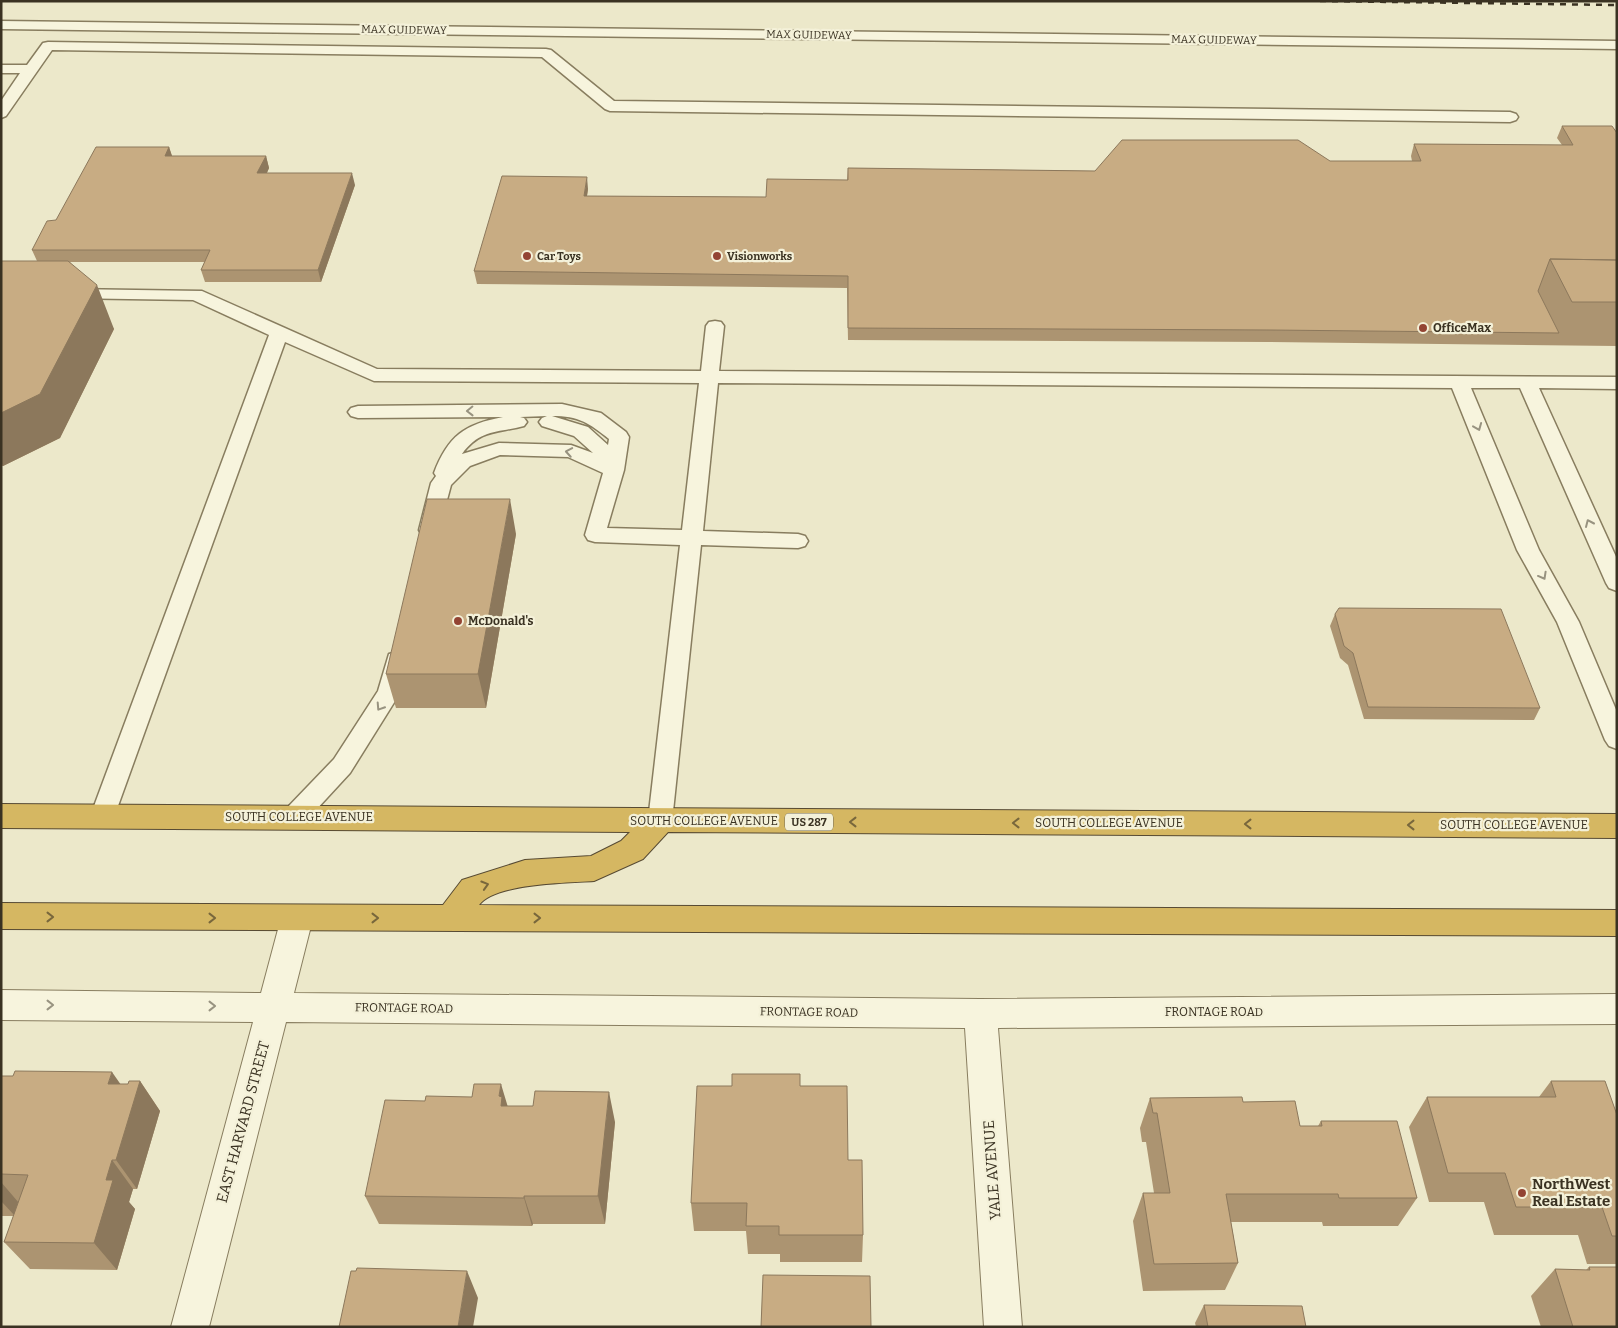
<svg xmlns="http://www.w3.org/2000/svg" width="1618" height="1328" font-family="Bitter,serif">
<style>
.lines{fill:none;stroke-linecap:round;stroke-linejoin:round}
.lane-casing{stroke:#887d5f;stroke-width:3}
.street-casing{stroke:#887d5f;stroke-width:2}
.highway-casing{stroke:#574a33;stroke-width:2}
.lane{fill:#f7f4dd;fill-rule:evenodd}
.street{fill:#f7f4dd;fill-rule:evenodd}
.highway{fill:#d5b762;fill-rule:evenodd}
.rail{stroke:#3a3222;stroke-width:2.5;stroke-dasharray:6 6;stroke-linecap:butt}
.wall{fill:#ac9471}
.shaded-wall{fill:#8c785c}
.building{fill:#c8ac83;stroke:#8c785c}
.oneway{stroke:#989380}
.oneway2{stroke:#78673c}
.poi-dot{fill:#934433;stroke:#f4f1d9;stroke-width:2}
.labels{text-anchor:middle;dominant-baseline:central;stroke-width:4.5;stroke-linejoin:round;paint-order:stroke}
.far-street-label{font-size:11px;fill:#3a3222;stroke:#f4f1d9}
.far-poi-label{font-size:11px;font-weight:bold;fill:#3a3222;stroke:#f4f1d9;text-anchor:start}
.shield{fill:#f4f1d9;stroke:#726b59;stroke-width:1}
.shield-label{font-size:11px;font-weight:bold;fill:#3a3222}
.poi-label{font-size:12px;font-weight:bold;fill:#3a3222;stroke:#f4f1d9;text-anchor:start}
.street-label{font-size:12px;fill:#3a3222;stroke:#f4f1d9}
.near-street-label{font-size:15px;fill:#3a3222;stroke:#f4f1d9}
.near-poi-label{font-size:15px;font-weight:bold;fill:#3a3222;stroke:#f4f1d9;text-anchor:start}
</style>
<rect width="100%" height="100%" fill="#ece8ca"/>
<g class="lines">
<defs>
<path id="lane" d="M1,21L1617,41V49L1,29Z
M48,42L546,49L551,50L614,101L1510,112L1516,114L1518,117L1516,120L1510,122L610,111L605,109L542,57L52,50L6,116L1,118V101L20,73H1V65H27L43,43Z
M70,289L202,291L377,369L701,371L706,326L709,322L715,321L721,322L724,326L719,371L1617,377V389L1539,388L1617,559V591L1609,588L1606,583L1520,388H1471L1539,550L1579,622L1617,712V749L1609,746L1605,740L1557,622L1517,550L1452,388L718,383L703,531L798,534L805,536L808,541L805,546L798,548L701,545L672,821L669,828L660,831L651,828L648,821L680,545L595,542L588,540L585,535L603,473L568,457L500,455L470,466L451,485L439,530L436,535L429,537L422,535L419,530L431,483L436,476L434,473C448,436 465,424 503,417L358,418L351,416L348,412L351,408L358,406L562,404L601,413L626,432L629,437L624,470L607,528L682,530L699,383L374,381L285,342L114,817L111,824L102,827L93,824L90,817L269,335L193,300L64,298L61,294L64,290ZM547,416L542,418L539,422L542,426L574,436L593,453L571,445L499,443L462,454C480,429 498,433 524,426L527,422L524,418L520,417ZM552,416C579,416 589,423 609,439L608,445L588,427Z
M397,652L405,654L408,660L400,693L350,773L303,824L294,827L285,824L282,817L285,810L334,759L378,691L389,654Z"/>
<path id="street" d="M297,905L308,909L313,918L294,993L980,999L1617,994V1024L998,1028L1022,1327H984L965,1028L286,1022L209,1327H171L253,1022L1,1020V990L261,993L281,918L286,909Z"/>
<path id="highway" d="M1,804L1617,814V838L668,832L643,859L594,881C568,883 495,883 479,905L1617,910V936L1,929V903L443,905L462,880L525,860L591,856L621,841L630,832L1,828Z"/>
</defs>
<!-- lane casing -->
<use href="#lane" class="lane-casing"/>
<!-- street casing -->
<use href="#street" class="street-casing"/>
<!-- highway casing -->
<use href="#highway" class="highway-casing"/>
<!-- lane -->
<use href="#lane" class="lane"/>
<!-- street -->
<use href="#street" class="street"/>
<!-- highway -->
<use href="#highway" class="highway"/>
<!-- rail -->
<path class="rail" d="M1320,1L1617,5"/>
</g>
<!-- wall -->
<path class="wall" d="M1562,126L1617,133V346L1268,342L848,340L847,288L477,284L474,271L588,189L587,196L766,197L847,180L848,168L1095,171L1330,161H1412L1411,156L1414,144L1562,145L1557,138Z
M169,147L172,156H266L269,168L267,173L355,185L321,282H205L201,270L205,262H70L114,329L60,438L3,466H1V261H37L32,250L56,220Z
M516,534L486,708H396L386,674Z
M1335,614L1540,708L1534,720L1364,719L1348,665L1340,658L1330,626Z
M1,1076L121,1084H128L140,1081L160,1111L137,1189H133L129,1202L135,1209L117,1270L30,1269L4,1242L14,1216H1Z
M1551,1081L1617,1115V1264H1587L1578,1235H1494L1484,1202H1429L1409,1127L1427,1097H1539Z
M800,1086L848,1160L863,1235L862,1262H780V1254H748L746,1231H694L691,1203Z
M1150,1098L1243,1102L1300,1126H1318L1321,1121L1417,1198L1398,1226H1323L1322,1222H1231L1238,1263L1225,1290L1143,1291L1133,1221L1143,1193H1154L1146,1142H1142L1140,1128Z
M507,1106L615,1122L605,1224H533L532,1226L379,1224L365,1196Z
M1589,1267L1617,1327H1541L1531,1296L1555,1269L1586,1270Z
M1204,1305L1306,1327H1196L1195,1323Z"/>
<!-- shaded-wall -->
<path class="shaded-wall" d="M169,147L173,159L165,156Z
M266,156L269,168L261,185L257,173Z
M352,173L355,185L321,282L318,270Z
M587,177L588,189L585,208L584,196Z
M97,285L114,329L60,438L3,466L1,462V413Z
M510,499L516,534L486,708L478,674Z
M112,1072L133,1102L108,1084Z
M140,1081L160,1111L137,1189L116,1160Z
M501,1084L510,1114L501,1106L499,1096Z
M609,1092L615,1122L605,1224L598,1196Z
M112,1160L133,1189L129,1202L135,1209L117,1270L94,1243L106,1180Z
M1,1182L19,1203L15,1216L1,1201Z
M524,1196L533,1224L532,1226L524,1198Z
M467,1271L478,1298L473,1327H458Z"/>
<!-- building -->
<path class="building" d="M1562,126H1612L1617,133V260L1550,259L1538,291L1559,333L1271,330L848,328V276L474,271L502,176L587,177L584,196L766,197L767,179L848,180V168L1095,171L1122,140H1298L1330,161H1421L1414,144L1573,145Z
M96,147H169L165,156H266L257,173H352L318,270H201L210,250H32L47,221L56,220Z
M1550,259L1617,260V302H1572Z
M1,261H68L97,285L40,394L1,413Z
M427,499H510L478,674H386Z
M1339,608L1501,609L1540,708L1368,707L1353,653L1344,646L1335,614Z
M15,1071L112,1072L108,1084H128L129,1081H140L116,1160H112L106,1180H113L94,1243L4,1242L28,1175L1,1174V1076H13Z
M732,1074H800V1086H847L848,1160H862L863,1235H779V1226H746L747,1203H691L697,1086H732Z
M1551,1081H1605L1617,1115V1236H1612L1602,1207H1516L1505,1173H1448L1427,1097H1556Z
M474,1084H501L499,1096L502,1097L501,1106H533L535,1091L609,1092L598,1196H524V1198L365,1196L385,1100L425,1101L426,1096L472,1097Z
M1242,1097L1243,1102L1295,1101L1300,1126H1322L1321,1121H1397L1417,1198H1339L1338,1194H1226L1238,1263L1154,1264L1143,1193H1170L1157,1113H1153L1150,1098Z
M1589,1267H1617V1327H1573L1555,1269L1590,1270Z
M357,1268L467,1271L458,1327H339L351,1271H356Z
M763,1275L870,1276L871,1327H761Z
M1204,1305L1302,1306L1306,1327H1208Z"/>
<!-- one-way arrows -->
<defs><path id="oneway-chevron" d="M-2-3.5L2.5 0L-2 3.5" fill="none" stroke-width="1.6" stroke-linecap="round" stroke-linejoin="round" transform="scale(1.25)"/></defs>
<g class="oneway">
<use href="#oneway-chevron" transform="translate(470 411) rotate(179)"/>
<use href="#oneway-chevron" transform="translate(1478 427) rotate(68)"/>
<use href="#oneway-chevron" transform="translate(569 452) rotate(-170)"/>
<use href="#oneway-chevron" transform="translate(1589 523) rotate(-114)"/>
<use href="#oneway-chevron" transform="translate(1543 576) rotate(61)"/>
<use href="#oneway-chevron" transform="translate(380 707) rotate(123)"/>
<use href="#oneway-chevron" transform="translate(50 1005)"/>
<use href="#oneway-chevron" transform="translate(212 1006)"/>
</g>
<g class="oneway2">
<use href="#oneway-chevron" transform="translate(853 822) rotate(-180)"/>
<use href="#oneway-chevron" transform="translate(1016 823) rotate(-180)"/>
<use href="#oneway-chevron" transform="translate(1248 824) rotate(-180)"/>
<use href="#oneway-chevron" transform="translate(1411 825) rotate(-180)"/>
<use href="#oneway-chevron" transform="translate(485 885) rotate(-17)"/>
<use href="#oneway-chevron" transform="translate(50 917)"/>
<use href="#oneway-chevron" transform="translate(212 918)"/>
<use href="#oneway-chevron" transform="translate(375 918)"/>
<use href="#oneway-chevron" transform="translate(537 918)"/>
</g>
<!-- markers -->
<g class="poi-dot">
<circle cx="527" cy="256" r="5"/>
<circle cx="717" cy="256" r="5"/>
<circle cx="1423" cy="328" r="5"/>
<circle cx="458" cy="621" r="5"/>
<circle cx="1522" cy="1193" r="5"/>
</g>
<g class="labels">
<!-- far-street labels -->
<g class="far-street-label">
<text transform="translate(404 30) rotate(1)">MAX GUIDEWAY</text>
<text transform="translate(809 35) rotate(1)">MAX GUIDEWAY</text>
<text transform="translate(1214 40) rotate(1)">MAX GUIDEWAY</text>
</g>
<!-- far-poi labels -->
<g class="far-poi-label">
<text x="537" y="256">Car Toys</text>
<text x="727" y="256">Visionworks</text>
</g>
<!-- shield labels -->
<rect class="shield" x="785" y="813.5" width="48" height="17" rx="4"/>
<g class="shield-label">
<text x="809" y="822">US 287</text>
</g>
<!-- poi labels -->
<g class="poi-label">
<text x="1433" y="328">OfficeMax</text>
<text x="468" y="621">McDonald's</text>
</g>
<!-- street labels -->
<g class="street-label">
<text x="299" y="817">SOUTH COLLEGE AVENUE</text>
<text x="704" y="821">SOUTH COLLEGE AVENUE</text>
<text x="1109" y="823">SOUTH COLLEGE AVENUE</text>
<text x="1514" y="825">SOUTH COLLEGE AVENUE</text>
<text transform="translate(404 1008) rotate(1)">FRONTAGE ROAD</text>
<text transform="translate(809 1012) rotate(1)">FRONTAGE ROAD</text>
<text x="1214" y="1012">FRONTAGE ROAD</text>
</g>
<!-- near-street labels -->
<g class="near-street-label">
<text transform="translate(243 1122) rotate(-75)">EAST HARVARD STREET</text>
<text transform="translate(992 1170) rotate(-94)">YALE AVENUE</text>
</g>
<!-- near-poi labels -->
<g class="near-poi-label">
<text x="1532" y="1184">NorthWest<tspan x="1532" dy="17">Real Estate</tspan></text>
</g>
</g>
<!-- border -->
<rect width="1618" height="1328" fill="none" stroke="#3a3222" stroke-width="5"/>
</svg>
